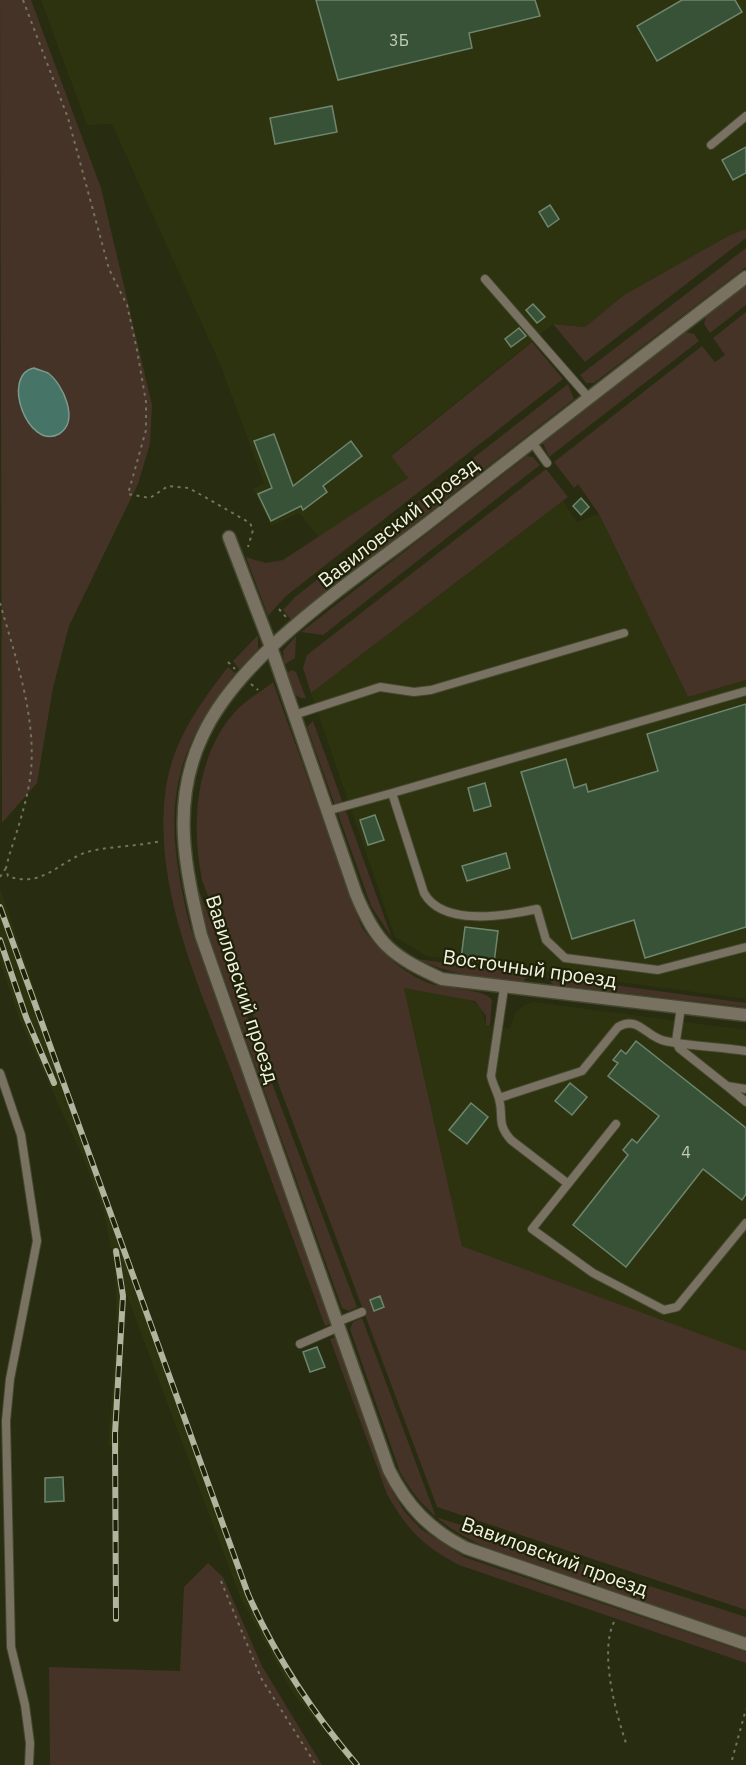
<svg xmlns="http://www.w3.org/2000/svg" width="746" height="1765" font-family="'IBM Plex Sans',sans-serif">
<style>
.built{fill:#2e330f}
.green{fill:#443326}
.water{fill:#467466;stroke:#799a8c;stroke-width:1.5}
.building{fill:#375237;stroke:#6f866e;stroke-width:1.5}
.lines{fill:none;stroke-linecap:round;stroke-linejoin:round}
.service-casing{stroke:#44482e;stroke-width:10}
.minor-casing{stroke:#44482e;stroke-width:15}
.path{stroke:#72755e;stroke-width:2;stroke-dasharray:3 4.5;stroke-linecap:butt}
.service{stroke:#797263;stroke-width:8}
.minor{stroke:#797263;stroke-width:12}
.rail-casing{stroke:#b1b49f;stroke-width:6}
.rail{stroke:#1f2207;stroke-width:4;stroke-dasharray:11;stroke-linecap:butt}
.labels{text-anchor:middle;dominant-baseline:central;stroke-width:4.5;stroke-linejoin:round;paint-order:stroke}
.number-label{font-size:16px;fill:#c2ccb8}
.street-label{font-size:20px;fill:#f1f4e3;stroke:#1f2207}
</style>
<rect width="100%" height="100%" fill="#282c10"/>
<!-- built -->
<path class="built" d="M41,0H746V229L730,235L624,295L585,327L553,324L391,455L408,478L320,538L299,513L271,526L253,489L264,483L220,364L112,124L87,125Z
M563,501L577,522L599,514L688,697L746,680V999L426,956L395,937L311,693Z
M0,888L89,1149L251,1593L267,1631L300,1687L361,1765H352L293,1693L241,1599L127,1296L118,1434L121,1448L108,1445L117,1334L115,1269L104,1212L82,1155L20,1021L0,961Z
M404,988L466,997L481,1007L486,1025L509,1029L516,1012L524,1005L534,1002L746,1030V1351L462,1246Z"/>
<!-- green -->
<path class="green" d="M0,0H31L101,188L152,405L150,444L138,484L69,626L53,688L37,783L2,823Z
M746,229V238L585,362L553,324L585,327L624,295L730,235Z
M746,248V267L594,383H586L580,375Z
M746,286V305L710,333L704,324L706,316Z
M746,312V680L688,697L599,514L578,484L574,488L554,462L702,346L715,362L725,355L713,338Z
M686,332L694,334L699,341L549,457L543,443Z
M532,342L563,379L286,596L268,616L246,557L266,563L283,560L408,478L391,456Z
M568,384L574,399L291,620L283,610L295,597Z
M527,456L533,457L540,465L323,635L301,632Z
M546,469L568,497L311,693L303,668L307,655Z
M258,635V649L239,669L233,661Z
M296,636L295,658L284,665L283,651Z
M228,667L235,673C165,761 164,820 190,926L331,1324L325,1326C295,1243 264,1161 234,1079C201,990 154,892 165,795C170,745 198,706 228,667Z
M292,670L296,672L306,698C291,699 290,685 285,674Z
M273,682L362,928C380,951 399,970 426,982C441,989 485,988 492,1000L490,1026L486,1025V1016L475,1001L404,988L462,1246L746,1351V1610L437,1507L202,880C191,827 195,757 234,713C244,701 261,692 273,682Z
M313,721L392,938L371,906L307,727Z
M195,880L357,1307L349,1311L342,1308L208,933Z
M417,959L529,974L522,983C486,978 450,975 417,959Z
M547,976L746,1003V1007L553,985Z
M362,1318L436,1517L746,1617V1636L497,1552C455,1535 422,1513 400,1472L350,1329L353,1322Z
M336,1337L392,1491L405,1512L421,1529L464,1557L746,1652V1663L459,1565C423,1546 407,1530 387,1494L330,1339Z
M208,1563L223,1577L262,1666L322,1765H50L49,1667L180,1671L184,1587Z"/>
<!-- water -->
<path class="water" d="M34,368C38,370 44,371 48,373C63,384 80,421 59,434C28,451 0,375 34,368Z"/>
<!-- building -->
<path class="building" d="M316,0H535L540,16L469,33L472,48L338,80Z
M682,0H735L742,12L657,61L637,26Z
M332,106L337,132L275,144L270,118Z
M746,147V173L733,180L722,160Z
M550,205L559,219L548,227L539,212Z
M533,304L545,317L537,323L526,310Z
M519,328L526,336L511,347L505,339Z
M274,434L293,486L351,441L362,456L323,486L327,492L303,510L301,506L271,521L258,494L272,488L254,441Z
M581,498L589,507L581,515L573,506Z
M746,704V927L645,958L634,920L572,939L521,772L566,759L574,788L586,784L588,792L658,771L647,734Z
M485,783L491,806L474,811L468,788Z
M375,815L384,840L368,845L360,820Z
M506,853L510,868L467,881L462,866Z
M465,927L498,931L494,963L461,959Z
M636,1041L746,1128V1194L742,1200L703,1169L626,1267L573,1225L628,1155L623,1150L632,1139L637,1143L659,1116L608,1076L618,1063L613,1060L621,1050L626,1054Z
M570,1083L587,1097L572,1115L555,1101Z
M471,1103L488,1117L467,1144L449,1130Z
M380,1296L384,1307L374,1311L370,1300Z
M317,1347L325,1367L310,1372L303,1352Z
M63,1477L64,1501L45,1502V1478Z"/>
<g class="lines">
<defs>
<path id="service" d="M711,145L746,116
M485,279L588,397
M532,442L547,463
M746,691L392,793L424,893C443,927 505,916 537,909L546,940L565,958L658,970L746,947
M294,715L380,687L414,692L431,690L624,633
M327,811L392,793
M504,988L491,1076C493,1085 497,1091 499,1099C504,1117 496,1123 511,1140L567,1183
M681,1007L676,1041L679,1048L727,1086L746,1089
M0,1073L21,1135L37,1241L10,1379L6,1421L11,1647L25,1705L30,1743L29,1765
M728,1087L746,1102
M499,1098L582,1071L618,1027C638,1015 646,1037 665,1041C691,1046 719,1047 746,1051
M616,1124L532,1229L593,1273L664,1310L677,1307L746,1223
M337,1322L362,1312
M300,1344L339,1327"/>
<path id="minor" d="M746,277C641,357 536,439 432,520C359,577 240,652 202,737C171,803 185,867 201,935L389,1470C407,1506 430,1530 466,1548L746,1644
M229,537L271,647L356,894C377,945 392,956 442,979L746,1015"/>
</defs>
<!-- service casing -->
<use href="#service" class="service-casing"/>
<!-- minor casing -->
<use href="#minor" class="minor-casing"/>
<!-- path -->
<path class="path" d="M23,0L68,118L109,269L127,305L137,350L146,402V430L128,494L150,498L168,486L189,488L250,523L253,530L248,547
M0,603C15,656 36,715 31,771C28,799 18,828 9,856L6,868L8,876C45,890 62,856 95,850C117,846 139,846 161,841
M279,609L286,617
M228,662L235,669
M251,684L258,690
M0,877L6,868
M221,1581L261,1678L316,1765
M614,1622C599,1653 616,1714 627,1746
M732,1760L746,1709"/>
<!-- service -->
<use href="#service" class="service"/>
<!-- minor -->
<use href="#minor" class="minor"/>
<defs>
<path id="rail" d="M0,907L248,1594C276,1658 312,1712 357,1765
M0,940L26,1017L54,1083
M116,1619L115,1434L123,1296L116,1251"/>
</defs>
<!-- rail casing -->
<use href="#rail" class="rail-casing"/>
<!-- rail -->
<use href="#rail" class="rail"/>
</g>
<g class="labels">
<!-- number labels -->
<g class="number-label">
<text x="399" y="40">3Б</text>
<text x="686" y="1152">4</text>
</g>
<!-- street labels -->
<g class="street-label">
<text transform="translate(398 522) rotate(-38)">Вавиловский проезд</text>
<text transform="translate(530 968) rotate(8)">Восточный проезд</text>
<text transform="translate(243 989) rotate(72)">Вавиловский проезд</text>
<text transform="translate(555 1556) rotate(20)">Вавиловский проезд</text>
</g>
</g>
</svg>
